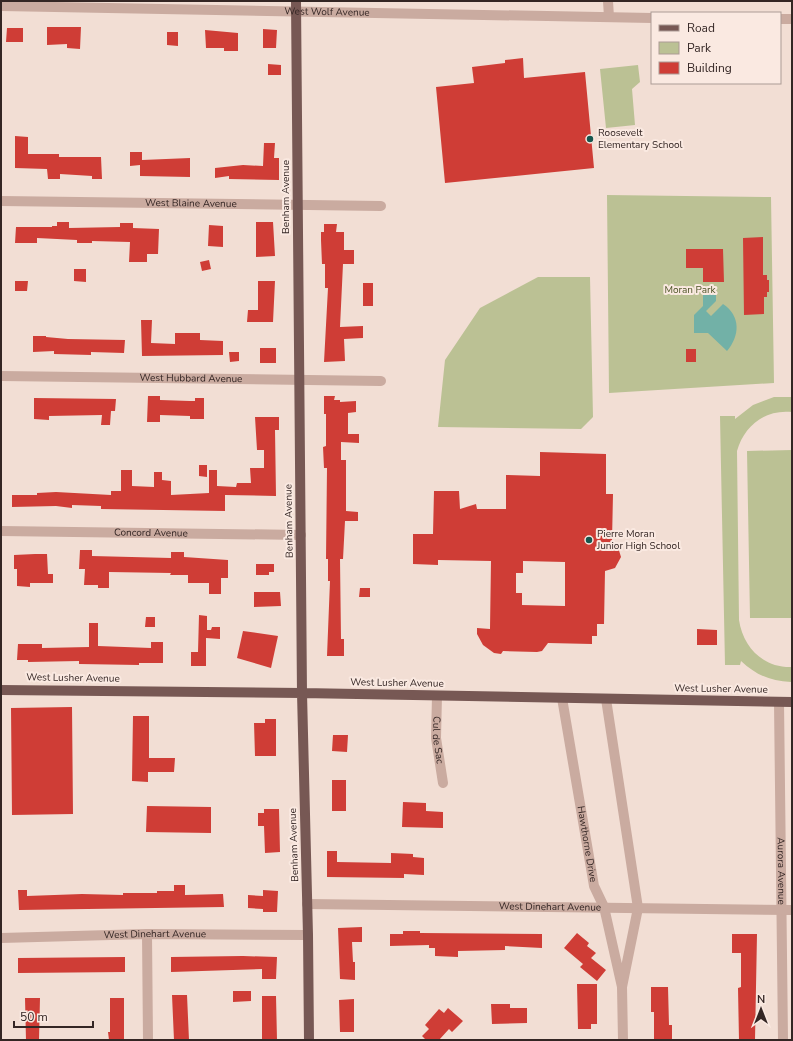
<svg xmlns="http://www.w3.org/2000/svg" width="793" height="1041" font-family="'Nunito Sans',sans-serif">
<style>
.green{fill:#bbc194}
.water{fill:#72b1a7}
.building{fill:#cf3d36;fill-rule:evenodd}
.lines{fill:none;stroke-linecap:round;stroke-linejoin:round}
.minor{stroke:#caaba0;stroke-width:10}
.major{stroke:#775854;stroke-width:10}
.poi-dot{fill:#17574f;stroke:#fae9e1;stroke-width:1.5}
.labels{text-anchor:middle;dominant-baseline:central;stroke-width:4;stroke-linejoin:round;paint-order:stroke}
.street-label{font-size:10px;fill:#342624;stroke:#fae9e1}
.poi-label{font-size:10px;fill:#342624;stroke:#fae9e1;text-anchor:start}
.park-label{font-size:10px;fill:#4c5326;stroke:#fae9e1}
</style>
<rect width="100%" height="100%" fill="#f2ded4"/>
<!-- green -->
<path class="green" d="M638,65L640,82L632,89L635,125L606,128L600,69Z
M607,195L771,197L774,383L609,393Z
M538,277H590L593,417L581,429L438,427L445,360L480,308Z
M774,397H792V412C765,409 744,426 737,451L739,620C743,647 763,668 792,667V682H791C770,681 756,675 741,661L740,665H725L720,416H735V419L753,405Z
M792,450V618H750L747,451Z"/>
<!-- water -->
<path class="water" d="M703,289H716V301L706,311L711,316L723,304C741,316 740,336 727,351L708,333H694V315L703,306Z"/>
<!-- building -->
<path class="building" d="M47,27H81L80,49L67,48V44L47,45Z
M7,28H23V42H6Z
M263,29L277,30L276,48H263Z
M205,30L238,33V51H224V48H206Z
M167,32H178V46L167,45Z
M523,58L524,78L585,72L594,168L445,183L436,87L474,83L472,67L505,63V60Z
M268,64L281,65V75H268Z
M15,136L28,137V154H59V157H101L102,179H92V176L60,174V179H48L47,169L15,168Z
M264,143H275L274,158H279V180L229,179V176L215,178V168L243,165L263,166Z
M130,152H142V160L190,158V177L140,176V165L130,166Z
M57,222H69V228L120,227V223H133V228L159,229L158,254H147V262H129L130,242L92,241V243H77V240L37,238V243H15L16,227H52V226H57Z
M256,222H273L275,256L256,257Z
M324,224H337L336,232H344V250H354V264H343L340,327L363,326V338L344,339L345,361L324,362L328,288H325V264H322L321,240V232H324Z
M209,225L223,226V247L208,246Z
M763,237V275H767V280H769V292H767V297H764V314L744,315L743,238Z
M686,249H723L724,282H703V268H686Z
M209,260L211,269L202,271L200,262Z
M74,269H86V282L74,281Z
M15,281H28L27,291H15Z
M258,281H275L273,322H247L248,310H258Z
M363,283H373V306H363Z
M141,320H152L151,343L175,344V333H200V340L223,341V355L142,356Z
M33,336H46V337L68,339L125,340L124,353L91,352V355L54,354V351L33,352Z
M260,348H276V363H260Z
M686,349H696V362H686Z
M229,352H239V361L230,362Z
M148,396H160V400L190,401H195V398H204V419H190V416L160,415V422H147Z
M324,396H335L334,400H340V402L356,401V412L348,413V434H359V443L341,442V460H346V511L358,512V521H345L343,559H340L341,639H344V656H327L330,581H328V559H326L327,468H324L323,447L326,446V414H324Z
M34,398L116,399L115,411H111L110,425H101L102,415L49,416V420L34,419Z
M255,417H279V430H275L276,496L225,495V511L101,509V506L72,505V508L56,506L12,507V495H37V493L56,492L111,495V491H121V470H132V486L154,487V472H162V480L171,481V495L209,493V470H217V486L236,487L237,483H251L250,468H264V450H257Z
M540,452L606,454V494H613L612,541L617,544L621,557L615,568L605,571L604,624H597V636H592V644L548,643L542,651L537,652L503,651L501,654L494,653L483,645L477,634V628L490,629L491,561L438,560V565L413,564V534H433L434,491H459L460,509L476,504L477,509H506V475L540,476ZM523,561L565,562V606L522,605V593H516V573H523Z
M199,465H207V477L199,476Z
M80,550H92V556L171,558V552H184V557L228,560V578H221V594H209V583H188V575H170L171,573L109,572V588H98V585H84L85,569H79Z
M35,554H47L48,574H53V583H30V587L17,586V569H14V555Z
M256,564H274V572H269V575H256Z
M360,588H370V597H359Z
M254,592H280L281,606L254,607Z
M199,615L207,616V630H211L212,627H220V639L206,638V666H191V652H198Z
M146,617H155V627H145Z
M89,623H98V646L151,648V642H163V663H139V665L79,664V661L28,662V660H17L18,644H42V648L89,647Z
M697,629L717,630V645H697Z
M243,631L278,636L271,668L237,658Z
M72,707L73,814L12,815L11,708Z
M133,716H149V758H175L174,772H148V782L132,781Z
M265,719H276V756H255L254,723H265Z
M333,735H348L347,752L332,751Z
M332,780H346V811H332Z
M403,802L426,803V811L443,812V828L402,827Z
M147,806L211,807V833L146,832Z
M264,809H279L280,852L265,853L264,826H258V813H264Z
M327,851H337V862L391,863V853L413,854V857L424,858V875L404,874V878L327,877Z
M174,885H185V895L223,894L224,907L19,910L18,890H27V896L82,894L123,895V893H157V891H174Z
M263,890L278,891L277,912H263V909L248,908V895L263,896Z
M362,927V942H352L353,962H355V980L340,979L338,928Z
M403,931H420V933L542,934V948L505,946V950L458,951V957L435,956V948H429V945L390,946V934H403Z
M577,933L589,943L587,946L596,953L591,958L606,970L597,981L580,967L583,964L564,948Z
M732,934H757L755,1040H739L738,988L741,987V953H732Z
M243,956L277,957L276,979H262V969L171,972V957Z
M125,957V972L18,973V958Z
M577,984H597V1024H591V1029H578Z
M651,987H668L669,1025H672V1040H654V1012H651Z
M233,991H251V1001L233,1002Z
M172,995H187L189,1040H174Z
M262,996H276L277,1040H262Z
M25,998H40L39,1040H26Z
M110,998H124V1040H109L108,1032H110Z
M354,999V1032H340L339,1000Z
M491,1004H510V1008H527V1023L492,1024Z
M448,1008L463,1021L452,1032L449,1029L439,1040H426L422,1036L429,1029L425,1025L439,1009L444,1013Z"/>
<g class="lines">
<!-- minor -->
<g class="minor">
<path d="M608,1L609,17"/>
<path id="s1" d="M1,6L652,18"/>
<path d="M780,19H792"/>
<path id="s2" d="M1,201L381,206"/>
<path id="s3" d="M1,376L381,381"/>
<path id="s4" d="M1,531L301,535"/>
<path id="s5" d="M437,696L436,738L443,783"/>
<path id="s6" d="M562,698L594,886L604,907L622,987L638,908L606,699"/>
<path id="s7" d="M779,702L783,1040"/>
<path id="s8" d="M307,904L792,910"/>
<path d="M147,934L148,1040"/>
<path id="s9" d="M1,938L147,934L308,935"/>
<path d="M622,987L623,1040"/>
</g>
<!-- major -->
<path class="major" d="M296,1L302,693L308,935L309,1040
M1,690L302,693L792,702"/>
</g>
<!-- markers -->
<g class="poi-dot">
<circle cx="590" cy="139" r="4"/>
<circle cx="589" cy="540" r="4"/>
</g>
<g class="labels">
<!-- street labels -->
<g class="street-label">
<text stroke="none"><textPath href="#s1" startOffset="326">West Wolf Avenue</textPath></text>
<text transform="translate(286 197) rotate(-90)">Benham Avenue</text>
<text stroke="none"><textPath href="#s2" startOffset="190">West Blaine Avenue</textPath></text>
<text stroke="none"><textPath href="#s3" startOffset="190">West Hubbard Avenue</textPath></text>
<text transform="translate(289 521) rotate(-91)">Benham Avenue</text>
<text stroke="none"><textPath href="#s4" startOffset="150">Concord Avenue</textPath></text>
<text transform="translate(73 678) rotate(1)">West Lusher Avenue</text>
<text transform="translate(397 683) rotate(1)">West Lusher Avenue</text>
<text transform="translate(721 689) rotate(1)">West Lusher Avenue</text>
<text stroke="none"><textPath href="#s5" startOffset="44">Cul de Sac</textPath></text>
<text stroke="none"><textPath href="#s6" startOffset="148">Hawthorne Drive</textPath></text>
<text transform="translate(294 845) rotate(-92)">Benham Avenue</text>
<text stroke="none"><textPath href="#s7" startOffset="169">Aurora Avenue</textPath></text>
<text stroke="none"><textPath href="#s8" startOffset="243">West Dinehart Avenue</textPath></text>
<text stroke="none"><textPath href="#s9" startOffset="154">West Dinehart Avenue</textPath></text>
</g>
<!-- poi labels -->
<g class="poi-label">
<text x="598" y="133">Roosevelt<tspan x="598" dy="12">Elementary School</tspan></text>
<text x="597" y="534">Pierre Moran<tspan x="597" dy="12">Junior High School</tspan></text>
</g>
<!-- park labels -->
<g class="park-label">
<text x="690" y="290">Moran Park</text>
</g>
</g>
<!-- border -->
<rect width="793" height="1041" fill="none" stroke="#342624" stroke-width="4"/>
<!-- legend -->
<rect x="651" y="12" width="130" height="72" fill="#fae9e1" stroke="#ab9b95"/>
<rect x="659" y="25" width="20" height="6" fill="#775854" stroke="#ab9b95"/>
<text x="687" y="32" font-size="12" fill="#342624">Road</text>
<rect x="659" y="42" width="20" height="12" fill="#bbc194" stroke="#ab9b95"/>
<text x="687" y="52" font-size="12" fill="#342624">Park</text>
<rect x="659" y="62" width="20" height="12" fill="#cf3d36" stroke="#ab9b95"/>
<text x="687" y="72" font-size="12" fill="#342624">Building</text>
<!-- north arrow -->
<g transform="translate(761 1009)" stroke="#fae9e1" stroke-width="3" paint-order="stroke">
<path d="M0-3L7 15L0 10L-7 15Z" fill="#342624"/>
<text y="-6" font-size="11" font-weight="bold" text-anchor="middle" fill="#342624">N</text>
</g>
<!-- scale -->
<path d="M14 1021v6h79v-6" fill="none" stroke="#342624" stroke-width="2"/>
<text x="20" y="1021" font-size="12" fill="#342624" stroke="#fae9e1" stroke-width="3" paint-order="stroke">50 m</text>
</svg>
